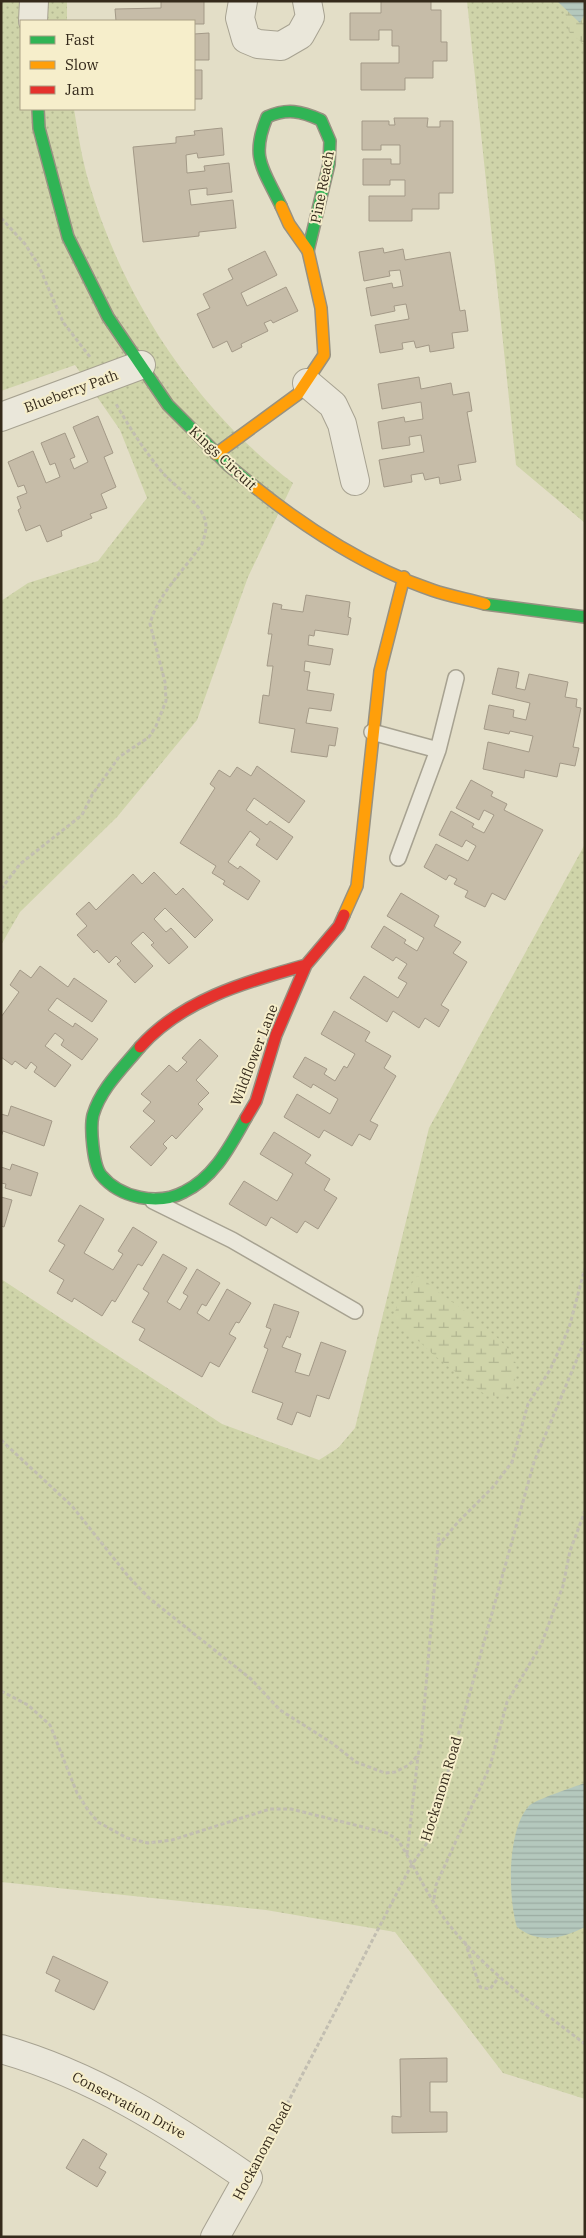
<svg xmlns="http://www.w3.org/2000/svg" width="586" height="2238" font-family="'IBM Plex Serif',serif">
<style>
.grass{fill:url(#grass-dots)}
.wetland{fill:url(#wetland-marsh)}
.water{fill:url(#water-rules)}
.building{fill:#c6bca8;stroke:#a39987}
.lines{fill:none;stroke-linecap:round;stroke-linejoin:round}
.lane-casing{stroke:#a7a291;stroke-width:18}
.street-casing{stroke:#a7a291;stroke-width:30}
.fast-casing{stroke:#979181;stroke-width:14}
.slow-casing{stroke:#979181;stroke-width:14}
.jam-casing{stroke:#979181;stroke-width:14}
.path{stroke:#c2beb1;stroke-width:3;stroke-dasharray:4 2.5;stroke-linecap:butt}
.lane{stroke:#eae7da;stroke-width:15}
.street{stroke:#eae7da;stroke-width:28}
.fast{stroke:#30b455;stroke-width:11}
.slow{stroke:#ff9f0a;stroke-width:11}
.jam{stroke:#e5322d;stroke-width:11}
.labels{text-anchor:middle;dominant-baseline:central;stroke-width:4;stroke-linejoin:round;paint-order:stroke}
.street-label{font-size:14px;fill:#352a1b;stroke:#f6eecb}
</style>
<defs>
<pattern id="grass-dots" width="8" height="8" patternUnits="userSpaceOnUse" patternTransform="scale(1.25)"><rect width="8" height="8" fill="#cfd4a9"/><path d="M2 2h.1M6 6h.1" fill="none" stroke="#b2b691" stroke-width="1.8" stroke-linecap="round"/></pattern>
<pattern id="wetland-marsh" width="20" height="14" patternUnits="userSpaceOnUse" patternTransform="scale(1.25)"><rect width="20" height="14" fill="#cfd4a9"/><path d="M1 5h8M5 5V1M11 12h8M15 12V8" fill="none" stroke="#b2b691"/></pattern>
<pattern id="water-rules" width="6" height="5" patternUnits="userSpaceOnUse" patternTransform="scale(1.25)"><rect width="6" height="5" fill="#b4c8bd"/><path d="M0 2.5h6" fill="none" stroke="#9baca2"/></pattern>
</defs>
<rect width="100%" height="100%" fill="#e3dec7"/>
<!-- grass -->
<path class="grass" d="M1,1H67V21H21V109H74C78,134 82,159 89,183C124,301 196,409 293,483L248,577L197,720L117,817L20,912L1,945V601L28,583L98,561L147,498L120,430L75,365L1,391Z
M467,1H585V523L516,465Z
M585,844V2099L503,2073L395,1932L266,1910L1,1882V1279L222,1424L319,1460L338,1448L355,1428L429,1128Z"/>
<!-- wetland -->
<path class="wetland" d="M564,6L580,23L585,13V45L569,32Z
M417,1276C428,1280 431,1288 441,1294C458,1306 511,1343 515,1361C519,1373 514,1384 509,1395L503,1398L483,1393L435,1356L393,1318L398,1303Z"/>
<!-- water -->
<path class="water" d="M557,1H585V13L580,23Z
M585,1783V1927C561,1939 539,1944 517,1927C508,1897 507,1832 528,1807C533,1800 574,1787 585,1783Z"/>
<!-- building -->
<path class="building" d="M161,1H204V24H194V21H116L115,9L161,8Z
M381,1H431V10H441V42H447V61H433V78H405V90H361V63H399V46H392V30H379V40H350V13H381Z
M209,33V60H194V34Z
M194,70H202V99H194Z
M394,118H428L427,127H440V121H453V193H439V209H412V221H369V196H405V180H390V185H363V159H391V164H400V145H381V150H362V121H389V125H395Z
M222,128L224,155L198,158L197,153L186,155L187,173L205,171L204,166L229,163L232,192L207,195V188L189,190L191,205L233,200L236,228L199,232V236L143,242L133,147L176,143V137L195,135L194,131Z
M383,248L384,253L403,249L405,260L450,252L460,311L465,310L468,331L452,333L454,348L430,352L429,345L416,348L414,341L402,343L403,349L380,353L375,325L409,319L406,304L394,306L395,311L371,316L366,288L392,283L393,288L403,286L400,270L389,271L390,276L364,281L359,252Z
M265,251L277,275L241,293L247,306L286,287L298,311L273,323L271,320L264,323L268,331L241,344L242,347L232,352L227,341L213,348L197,314L210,308L203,294L233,279L228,269Z
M419,377L421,389L451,383L453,395L469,392L472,411L467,412L476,462L458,465L461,480L440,484L439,477L425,480L423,473L411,475L412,482L384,487L379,460L424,452L421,435L409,437L410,445L382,449L378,422L404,417L405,422L423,419L421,402L382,409L378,384Z
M98,416L113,453L104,457L116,487L101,494L107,508L90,514L92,518L61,531L62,536L47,542L40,525L26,531L18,510L21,508L17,497L27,493L24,485L18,487L8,462L33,451L46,483L60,477L55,463L50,465L41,443L65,433L75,457L70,459L74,469L88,462L73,427Z
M306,595L350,602L348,617L351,618L348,635L315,630L314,636L309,635L308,645L333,649L330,665L305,661L304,671L310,672L307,690L334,694L331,711L309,708L306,723L338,728L335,746L329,745L327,757L291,752L295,729L259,723L263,695L269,696L273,666H267L272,634H268L273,603L282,605L281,609L303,612Z
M498,668L519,672L516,688L525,690L529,674L568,682L565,697L577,699L576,707L581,708L573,747L579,748L575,766L560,763L557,777L525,770L524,778L483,769L488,742L529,752L533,736L510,731L509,734L484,729L489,705L514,710L513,717L526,720L530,703L492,694Z
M257,766L305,801L289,823L254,798L246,810L267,825L270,821L293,837L277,860L256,845L260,839L250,831L228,862L238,869L240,866L260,881L248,900L223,884L225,881L212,873L216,866L180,843L215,788L210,784L219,770L230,777L237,767L251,776Z
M471,780L493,792L491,796L507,804L504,810L543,830L505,900L492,893L485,907L465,897L468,891L454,884L457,879L449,875L446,880L424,867L436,844L468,861L476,846L466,840L462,847L439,835L451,811L474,824L472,827L484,833L494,815L484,810L479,820L456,808Z
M154,872L176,895L183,888L213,920L195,938L165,908L154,919L166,932L171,928L188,947L169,964L151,945L154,943L143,932L131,943L153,966L135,983L117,964L121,961L116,956L109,963L97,950L94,953L77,935L87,926L76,914L89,902L96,910L133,874L142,884Z
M401,893L439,916L434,926L461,942L453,953L467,962L441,1005L449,1010L439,1027L425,1018L419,1028L393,1011L387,1022L350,998L364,976L398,998L407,983L398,978L407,964L396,957L393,961L371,947L384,926L406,940L404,943L417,951L424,938L387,916Z
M40,966L68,987L74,978L107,1001L92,1022L57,998L48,1010L73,1027L75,1023L98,1039L82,1060L61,1045L64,1040L55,1033L45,1046L71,1065L55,1087L34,1072L37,1067L31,1062L26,1069L15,1061L12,1065L1,1057V1017L19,992L10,985L20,970L31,978Z
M334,1011L370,1032L365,1041L391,1056L384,1068L396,1076L370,1121L378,1125L370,1140L359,1134L352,1146L324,1130L319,1138L284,1117L297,1094L330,1114L338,1099L313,1084L311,1088L293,1077L305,1057L327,1069L324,1074L335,1081L344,1066L347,1068L355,1054L321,1034Z
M200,1039L218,1056L196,1080L209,1093L198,1104L203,1109L176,1139L172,1135L163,1144L167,1148L151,1166L130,1147L155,1121L143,1111L151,1102L141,1094L169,1065L177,1072L187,1062L182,1058Z
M11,1106L52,1121L44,1146L3,1131L1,1137V1114L8,1116Z
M274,1132L311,1155L305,1163L330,1179L324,1190L337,1198L318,1229L305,1221L297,1233L271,1217L266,1226L229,1204L244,1181L277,1201L293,1174L260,1154Z
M12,1164L38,1173L31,1196L5,1188L6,1184L1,1183V1167L10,1170Z
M1,1197L12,1200L4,1227L1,1226Z
M80,1205L104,1219L84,1253L113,1270L123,1254L118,1251L133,1227L157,1242L142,1266L138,1264L115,1302L112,1300L102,1316L74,1298L72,1302L57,1293L64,1280L49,1271L65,1245L58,1241Z
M163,1254L187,1268L167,1302L180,1310L188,1296L183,1293L197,1269L220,1283L206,1306L202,1304L197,1313L209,1321L227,1289L251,1303L239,1323L236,1322L229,1334L236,1338L219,1367L210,1362L202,1377L139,1340L145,1329L132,1322L149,1293L143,1289Z
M274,1304L299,1312L290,1338L287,1336L282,1347L301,1354L295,1372L309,1376L321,1342L346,1351L329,1399L317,1395L310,1417L297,1412L292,1425L277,1419L283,1403L252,1392L268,1349L264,1347L271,1329L266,1327Z
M53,1956L108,1982L94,2010L55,1991L60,1980L46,1973Z
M447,2058V2082H430V2112H447V2132L392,2133V2116L401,2117L400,2059Z
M83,2139L107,2154L99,2168L106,2172L97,2187L66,2168Z"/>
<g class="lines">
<defs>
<path id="lane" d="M372,732L438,750L398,858
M438,750L456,678
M153,1201L232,1240L355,1311"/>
<path id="street" d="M243,1L240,18L246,39L258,44L281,46L300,35L310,17L307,1
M33,21L34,1
M307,383L333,405L342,424L355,481
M1,417L141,365
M1,2049C93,2075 171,2125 248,2178L215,2237"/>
<path id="fast" d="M38,109L39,128L68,237L108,317L168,405L228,465L256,488
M281,206C263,168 250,158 267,117C287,108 301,111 321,120L330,141L329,164L308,251
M485,604L585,617
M140,1047C123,1068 101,1088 93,1115C90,1127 93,1165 101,1175C120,1198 158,1206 184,1192C215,1177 230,1146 246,1118"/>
<path id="slow" d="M216,454L298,394L324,355L321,308L308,251L289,224L281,206
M256,488C307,529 370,569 432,590C449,596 467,599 485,604
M344,915L357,886L380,671L404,577"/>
<path id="jam" d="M140,1047C183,999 246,982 306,965
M246,1118L256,1101L276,1035L306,965L339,926L344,915"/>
</defs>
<!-- lane casing -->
<use href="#lane" class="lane-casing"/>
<!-- street casing -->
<use href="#street" class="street-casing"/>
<!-- fast casing -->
<use href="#fast" class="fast-casing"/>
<!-- slow casing -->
<use href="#slow" class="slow-casing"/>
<!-- jam casing -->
<use href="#jam" class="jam-casing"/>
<!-- path -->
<path class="path" d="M1,218L25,244L38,264L63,322L90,357
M1,889L20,864L82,815L92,795L119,757L149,737L156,726L166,701L165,682L150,624C157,595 186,568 202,544C205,535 208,526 204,517C198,501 174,486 162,472C144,450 129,427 115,402
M1,1440L72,1506L128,1576L149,1598L251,1679L280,1710L332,1743L356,1762L385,1773L395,1772L409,1765L418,1755L421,1744L439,1533
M438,1546L458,1522L493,1487L512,1462L528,1404L550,1370L569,1328L585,1268
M1,1691L28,1705L50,1725L77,1793L88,1810L98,1822L127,1838L148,1843L172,1840L270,1809H291L387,1833L398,1840C415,1867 428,1897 447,1922C485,1971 537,2007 585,2044
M407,1854L418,1756
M434,1899L436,1885L490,1766L507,1702L541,1645L563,1586L570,1551L585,1511
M465,1942L480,1987L490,1989L499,1977
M260,2156L411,1866L429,1840L534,1462L585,1340"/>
<!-- lane -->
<use href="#lane" class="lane"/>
<!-- street -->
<use href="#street" class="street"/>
<!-- fast -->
<use href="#fast" class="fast"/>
<!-- slow -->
<use href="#slow" class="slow"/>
<!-- jam -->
<use href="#jam" class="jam"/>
</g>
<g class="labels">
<!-- street labels -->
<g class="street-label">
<text transform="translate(322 187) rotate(-79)">Pine Reach</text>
<text transform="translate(71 391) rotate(-20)">Blueberry Path</text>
<text transform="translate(223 458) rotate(43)">Kings Circuit</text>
<text transform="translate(254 1055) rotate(-69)">Wildflower Lane</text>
<text transform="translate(441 1789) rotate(-73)">Hockanom Road</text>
<text transform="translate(129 2105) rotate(28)">Conservation Drive</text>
<text transform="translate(262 2151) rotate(-62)">Hockanom Road</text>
</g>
</g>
<!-- border -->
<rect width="586" height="2238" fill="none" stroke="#352a1b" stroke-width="5"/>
<!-- legend -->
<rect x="20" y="20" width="175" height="90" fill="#f6eecb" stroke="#a9a085"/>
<rect x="30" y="36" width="25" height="8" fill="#30b455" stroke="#a9a085"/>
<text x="65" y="45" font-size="15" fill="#352a1b">Fast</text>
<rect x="30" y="61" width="25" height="8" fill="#ff9f0a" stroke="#a9a085"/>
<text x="65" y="70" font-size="15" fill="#352a1b">Slow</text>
<rect x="30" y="86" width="25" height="8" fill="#e5322d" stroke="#a9a085"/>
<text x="65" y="95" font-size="15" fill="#352a1b">Jam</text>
</svg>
